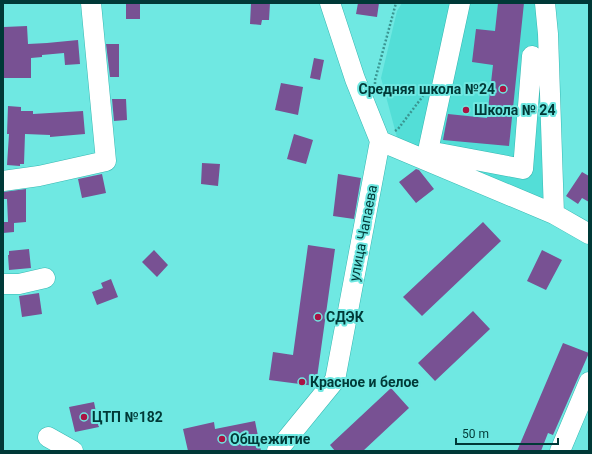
<svg xmlns="http://www.w3.org/2000/svg" width="592" height="454" font-family="Roboto,sans-serif">
<style>
.built{fill:#53ded7}
.building{fill:#785193}
.lines{fill:none;stroke-linecap:round;stroke-linejoin:round}
.minor-casing{stroke:#36b8b2;stroke-width:21}
.path{stroke:#3a9591;stroke-width:2.5;stroke-dasharray:2 2;stroke-linecap:butt}
.minor{stroke:#fff;stroke-width:20}
.poi-dot{fill:#a91444;stroke:#6fe8e2;stroke-width:1.5}
.labels{text-anchor:middle;dominant-baseline:central;stroke-width:4;stroke-linejoin:round;paint-order:stroke}
.poi-label{font-size:14px;font-weight:bold;fill:#003937;stroke:#6fe8e2;text-anchor:start}
.street-label{font-size:14px;fill:#003937;stroke:#6fe8e2}
</style>
<rect width="100%" height="100%" fill="#6fe8e2"/>
<!-- built -->
<path class="built" d="M402,3H538L542,55L543,202L398,141L381,78L397,11Z"/>
<!-- building -->
<path class="building" d="M126,3H140V19H126Z
M251,3H270L269,20H262L261,25L250,24Z
M358,3H379L377,17L356,14Z
M498,3H524L509,146L443,140L445,129L448,114L487,118L493,65L472,62L476,29L495,31Z
M27,26L28,44L47,43L78,40L80,64L65,65L64,53L42,55V57L31,58V78H4V27Z
M106,44H119V77H110Z
M314,58L324,60L320,80L310,78Z
M281,83L303,87L298,115L275,110Z
M112,99H126L127,120L114,121Z
M8,106L21,107V111H33V114L83,111L85,134L50,137V135L25,134L24,164H20V166L7,165L9,134H7Z
M294,134L313,140L306,164L287,159Z
M202,163L220,164L218,186L201,184Z
M416,169L419,170L434,189L416,203L399,182Z
M582,172L589,176V202L582,198L578,204L566,196Z
M102,174L106,193L82,198L78,179Z
M338,174L361,178L354,219L333,216Z
M26,189V222L14,223V232L3,233V222H8L7,199H3V192Z
M483,222L501,241L422,316L403,297Z
M308,245L335,249L316,385L315,386L269,380L273,352L293,355Z
M29,249L31,268L9,270L8,255H9V251Z
M154,250L168,265L157,277L142,262Z
M542,250L562,260L546,290L527,281Z
M111,279L118,297L97,305L92,292L103,288L101,283Z
M39,293L42,314L22,317L19,296Z
M473,311L490,329L435,381L418,363Z
M563,343L589,353L553,435L548,433L541,451H517Z
M391,388L409,408L363,451H335L330,445Z
M94,402L99,427L75,432L69,407Z
M255,421L261,451H188L183,429L214,422L215,429Z"/>
<g class="lines">
<defs>
<path id="minor" d="M545,3L548,34L554,214L589,234
M380,141L554,214
M428,151L523,169L532,56
M426,160L460,3
M3,181L39,176L106,161L91,3
M3,284H19L45,278
M48,437L73,451
M277,451L335,380L380,141L355,79L330,3
M560,451L589,382"/>
</defs>
<!-- minor casing -->
<use href="#minor" class="minor-casing"/>
<!-- path -->
<path class="path" d="M375,84V80L396,3
M395,131L398,129L423,96"/>
<!-- minor -->
<use href="#minor" class="minor"/>
</g>
<!-- markers -->
<g class="poi-dot">
<circle cx="503" cy="89" r="4"/>
<circle cx="466" cy="110" r="4"/>
<circle cx="318" cy="317" r="4"/>
<circle cx="302" cy="382" r="4"/>
<circle cx="84" cy="417" r="4"/>
<circle cx="222" cy="439" r="4"/>
</g>
<g class="labels">
<!-- poi labels -->
<g class="poi-label">
<text x="495" y="89" text-anchor="end">Средняя школа №24</text>
<text x="474" y="110">Школа № 24</text>
<text x="326" y="317">СДЭК</text>
<text x="310" y="382">Красное и белое</text>
<text x="92" y="417">ЦТП №182</text>
<text x="230" y="439">Общежитие</text>
</g>
<!-- street labels -->
<g class="street-label">
<text transform="translate(363 233) rotate(-79)">улица Чапаева</text>
</g>
</g>
<!-- border -->
<rect width="592" height="454" fill="none" stroke="#003937" stroke-width="8"/>
<!-- scale -->
<path d="M456 438v6h102v-6" fill="none" stroke="#003937" stroke-width="2"/>
<text x="462" y="438" font-size="12" fill="#003937" stroke="#6fe8e2" stroke-width="3" paint-order="stroke">50 m</text>
</svg>
